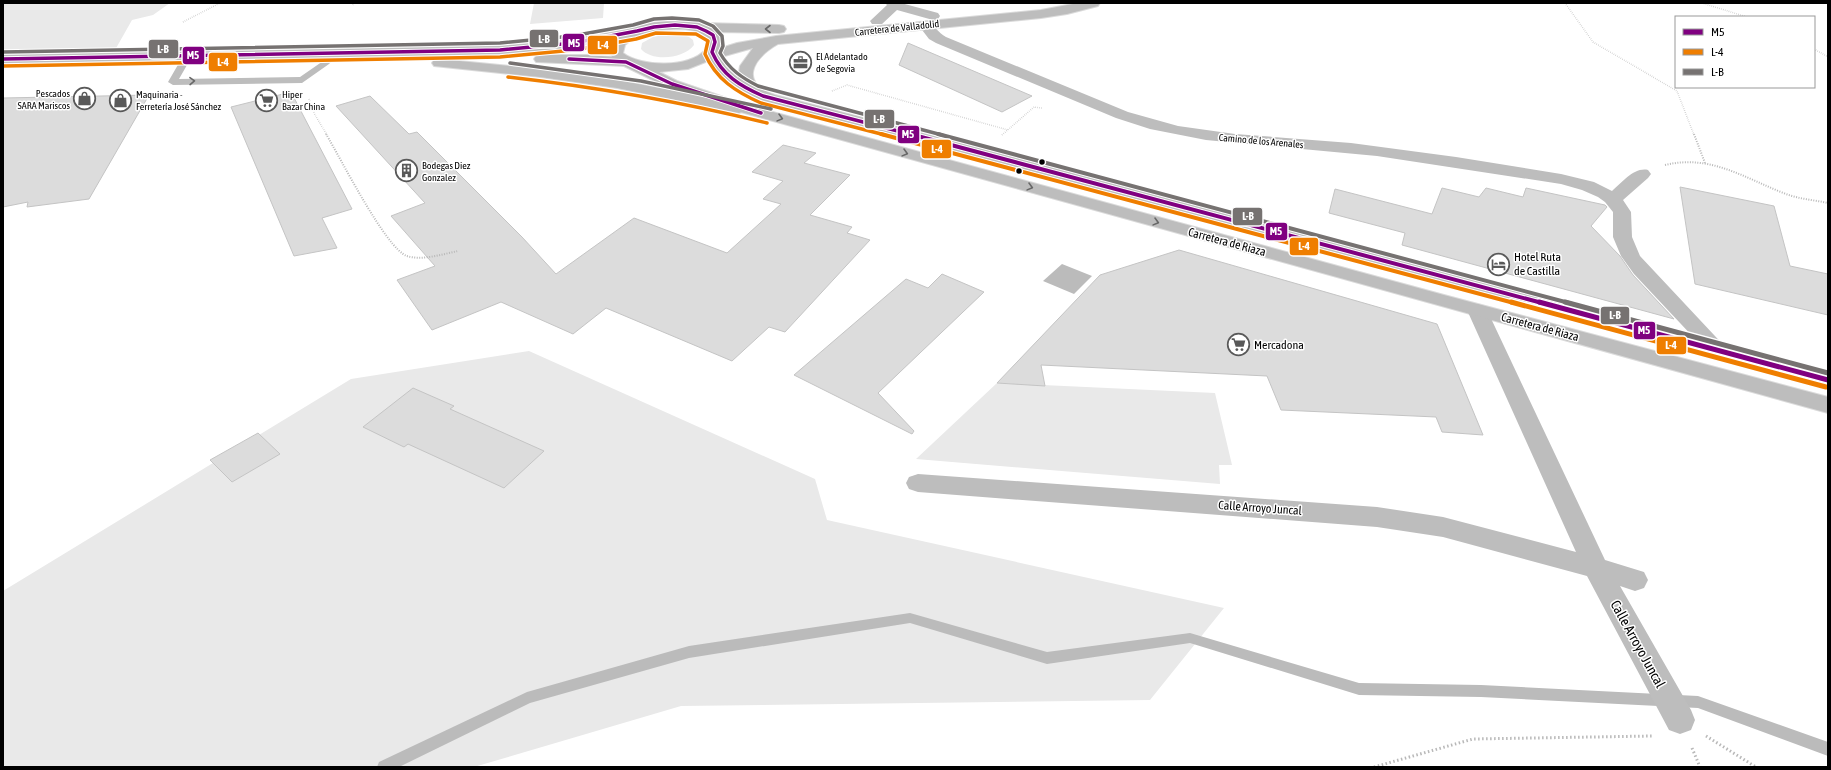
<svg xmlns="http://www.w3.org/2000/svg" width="1831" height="770" font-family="'Asap Condensed',sans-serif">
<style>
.green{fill:#e9e9e9}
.water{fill:#bbb}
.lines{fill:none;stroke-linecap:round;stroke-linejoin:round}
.stream{fill:#bbb;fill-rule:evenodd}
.building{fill:#dcdcdc;stroke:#c4c4c4}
.primary-casing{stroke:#dbdbdb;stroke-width:2}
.trunk-casing{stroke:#dbdbdb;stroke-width:2}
.path-far2{stroke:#b8b8b8;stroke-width:1.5;stroke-dasharray:0.5 1.5;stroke-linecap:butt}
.path-far1{stroke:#b8b8b8;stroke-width:2;stroke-dasharray:1 1.5;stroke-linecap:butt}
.path{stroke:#b8b8b8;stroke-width:3;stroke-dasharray:1.5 2.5;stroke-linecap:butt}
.service{fill:#bdbdbd;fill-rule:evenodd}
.minor{fill:#bdbdbd;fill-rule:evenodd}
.primary{fill:#bdbdbd;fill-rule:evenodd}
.trunk{fill:#bdbdbd;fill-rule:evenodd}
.bus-1-far2-casing{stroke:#fff;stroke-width:5.5}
.bus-1-far1-casing{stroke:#fff;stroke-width:6}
.bus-1-casing{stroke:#fff;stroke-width:8}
.bus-2-far2-casing{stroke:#fff;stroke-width:5.5}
.bus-2-far1-casing{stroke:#fff;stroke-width:6}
.bus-2-casing{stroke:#fff;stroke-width:8}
.bus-3-far2-casing{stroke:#fff;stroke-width:5.5}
.bus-3-far1-casing{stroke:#fff;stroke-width:6}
.bus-3-casing{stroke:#fff;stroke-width:8}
.bus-1-far2{stroke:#800080;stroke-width:3.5}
.bus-1-far1{stroke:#800080;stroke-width:4}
.bus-1{stroke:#800080;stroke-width:5}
.bus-2-far2{stroke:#ef7e00;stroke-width:3.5}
.bus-2-far1{stroke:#ef7e00;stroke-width:4}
.bus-2{stroke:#ef7e00;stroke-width:5}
.bus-3-far2{stroke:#767271;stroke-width:3.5}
.bus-3-far1{stroke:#767271;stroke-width:4}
.bus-3{stroke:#767271;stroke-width:5}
.oneway{stroke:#686868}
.bus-dot{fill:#000;stroke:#fff;stroke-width:1.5}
.labels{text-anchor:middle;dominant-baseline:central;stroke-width:3;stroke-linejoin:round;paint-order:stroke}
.far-street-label{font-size:10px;fill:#000;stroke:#fff}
.far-poi-label{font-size:10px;fill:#000;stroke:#fff;text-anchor:start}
.street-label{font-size:12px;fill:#000;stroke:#fff}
.poi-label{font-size:12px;fill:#000;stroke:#fff;text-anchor:start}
.near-street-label{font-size:14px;fill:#000;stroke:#fff}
.line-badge{stroke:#fff;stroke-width:1.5}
.badge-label{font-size:11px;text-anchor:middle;font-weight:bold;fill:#fff}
</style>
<rect width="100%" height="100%" fill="#fff"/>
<!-- green -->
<path class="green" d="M3,3H170L153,15L132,20L115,50L3,51Z
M534,3H604L603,18L530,24Z
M668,34C677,33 687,34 693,40L694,45C684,59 652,62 641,49L642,43L653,37Z
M529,351L815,479L827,520L1224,608L1150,700L681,706L474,767H3V591L351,379Z
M997,383L1215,393L1232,465H1219L1220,484L916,459Z"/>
<!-- water -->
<path class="water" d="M1062,264L1092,276L1074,294L1043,281Z"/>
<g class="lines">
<!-- stream -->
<path class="stream" d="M910,613L1047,652L1190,633L1359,683L1481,685L1698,696L1828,742V756L1698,708L1481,697L1359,695L1190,643L1047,664L910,623L689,658L530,703L399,767H377L379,762L527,692L689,646Z"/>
</g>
<!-- building -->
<path class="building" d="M908,43L1032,96L1002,112L899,65Z
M291,92L352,209L322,218L337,248L294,256L231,107Z
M149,95L89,199L27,207L28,202L3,207V98Z
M370,96L409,134L417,132L522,237L556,274L634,218L727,253L781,204L763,199L783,181L752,172L783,145L816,153L804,163L850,175L810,215L852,227L847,233L870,240L785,332L769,327L732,361L606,308L573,334L501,302L432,330L397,280L435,266L391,216L425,203L336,106Z
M1680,187L1774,206L1790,266L1828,274V315L1695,284Z
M1442,188L1479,197L1486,188L1523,197L1526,188L1605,205L1607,207L1591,226L1620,256L1633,275L1674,319L1402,245L1405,233L1329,213L1335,189L1432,214Z
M1179,250L1437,324L1483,435L1442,432L1436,417L1281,410L1267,376L1041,365L1045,386L997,383L1100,275Z
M942,274L984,292L878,393L914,431L912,434L794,375L906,279L928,288Z
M413,388L454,406L450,409L544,451L504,488L408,444L404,447L363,427Z
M258,433L280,454L232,482L210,460Z"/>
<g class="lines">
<defs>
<path id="primary" d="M635,28L640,29L642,32L640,35L561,49L500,54L3,63V55L500,46L561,41Z
M541,55H589L626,58L631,59L633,62L631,65L626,66L536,62L534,59L536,56Z
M439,59L540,69L617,80L739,103L744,105L747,108L744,111L739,113L617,88L540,77L434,66L432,63L434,60Z"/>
<path id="trunk" d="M1078,3H1100L1098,6L1067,14L1041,18L778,44C752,59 739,83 775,95L1154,193L1828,373V387L1142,201L765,101C741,93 722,83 708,61L688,69L659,72L677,81L747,105L1444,295L1828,397V413L737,111L667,87L620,64L609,54C618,13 678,22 708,23C732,24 755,24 779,25L784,26L786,29L784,32L779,33L716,32L723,41L721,48L737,43L776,36L1041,10ZM683,29C693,30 703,32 709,41C708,44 707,48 705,50C690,68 641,67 623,53L625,45C640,30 663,29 683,29ZM753,48L740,66L738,78L726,67L721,57Z"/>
</defs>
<!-- primary casing -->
<use href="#primary" class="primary-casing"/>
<!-- trunk casing -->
<use href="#trunk" class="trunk-casing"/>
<!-- path-far2 -->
<path class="path-far2" d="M1565,3L1593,42L1677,91L1694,135
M1702,3L1747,17
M353,5L354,3
M183,22L220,3
M1814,49L1828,57
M832,91L847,85L1008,130
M309,99L315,115L327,135
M1002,135L1034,107L1042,108"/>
<!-- path-far1 -->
<path class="path-far1" d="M326,134C340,157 386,249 407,256C422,261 443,254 458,251
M1694,134L1705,163
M1665,165C1711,154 1744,178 1786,194C1799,199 1814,200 1828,203"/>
<!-- path -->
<path class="path" d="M1706,736L1756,767
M1692,748L1700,767
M1374,767L1473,739L1652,736"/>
<!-- service -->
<path class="service" d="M326,59L329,60L331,62L329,64L302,83L173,85L168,82L179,63L182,62L187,65L179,79L300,77Z"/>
<!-- minor -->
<path class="minor" d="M885,3H901L938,13L940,16L938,19L933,20L897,10L882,24H872L870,21L887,5Z
M926,22C934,24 938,33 946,37L1128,112L1178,126L1235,134L1351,143L1456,157L1561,174L1594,182L1612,191C1623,182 1634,167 1648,170L1651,174L1648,178L1623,200L1631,212L1632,237L1640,256L1729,351L1725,356L1718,358L1711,356L1634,274L1621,256L1613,237V212L1605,202L1598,197L1582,190L1561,184L1377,156L1206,140L1150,129L1116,118L936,43L929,39L919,26L921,23Z
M1477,304L1484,306L1487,310L1605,560L1644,572L1648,580L1644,588L1635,591L1620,586L1691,710L1695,720L1691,730L1680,734L1669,730L1587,576L1443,537L1377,527L918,492L909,489L906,483L909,477L918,474L1377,507L1443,517L1576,552L1467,310L1470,306Z"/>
<!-- primary -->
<use href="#primary" class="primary"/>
<!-- trunk -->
<use href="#trunk" class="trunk"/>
<defs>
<path id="bus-1-far2" d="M3,59L500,50L573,43L637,31L654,27L675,25L697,27L706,31L713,35L715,42L712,52C722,75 740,86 763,96L913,135
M569,59L626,62L672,84L761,113"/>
<path id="bus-1-far1" d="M910,134L1542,303"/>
<path id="bus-1" d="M1539,302L1828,380"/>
<path id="bus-2-far2" d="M3,66L500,57L574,50L636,39L656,33L696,34L708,41L705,54C716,79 736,92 761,103L885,135
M508,77C596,87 682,102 767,123"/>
<path id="bus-2-far1" d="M881,134L1514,303"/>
<path id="bus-2" d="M1511,302L1826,387"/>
<path id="bus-3-far2" d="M3,52L500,43L572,36L633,25L654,19L672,18L699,20L713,26L722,36L723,46L720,53C729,69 742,78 758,86L942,135
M510,63L641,81L771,109"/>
<path id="bus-3-far1" d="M938,134L1569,303"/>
<path id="bus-3" d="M1565,302L1828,373"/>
</defs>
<!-- bus-1-far2 casing -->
<use href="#bus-1-far2" class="bus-1-far2-casing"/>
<!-- bus-1-far1 casing -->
<use href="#bus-1-far1" class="bus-1-far1-casing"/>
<!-- bus-1 casing -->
<use href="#bus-1" class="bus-1-casing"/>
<!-- bus-2-far2 casing -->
<use href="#bus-2-far2" class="bus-2-far2-casing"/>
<!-- bus-2-far1 casing -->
<use href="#bus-2-far1" class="bus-2-far1-casing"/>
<!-- bus-2 casing -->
<use href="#bus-2" class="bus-2-casing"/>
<!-- bus-3-far2 casing -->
<use href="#bus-3-far2" class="bus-3-far2-casing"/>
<!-- bus-3-far1 casing -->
<use href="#bus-3-far1" class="bus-3-far1-casing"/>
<!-- bus-3 casing -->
<use href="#bus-3" class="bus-3-casing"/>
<!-- bus-1-far2 -->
<use href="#bus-1-far2" class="bus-1-far2"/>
<!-- bus-1-far1 -->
<use href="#bus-1-far1" class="bus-1-far1"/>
<!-- bus-1 -->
<use href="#bus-1" class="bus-1"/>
<!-- bus-2-far2 -->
<use href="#bus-2-far2" class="bus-2-far2"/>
<!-- bus-2-far1 -->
<use href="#bus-2-far1" class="bus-2-far1"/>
<!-- bus-2 -->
<use href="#bus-2" class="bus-2"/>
<!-- bus-3-far2 -->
<use href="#bus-3-far2" class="bus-3-far2"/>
<!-- bus-3-far1 -->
<use href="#bus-3-far1" class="bus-3-far1"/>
<!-- bus-3 -->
<use href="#bus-3" class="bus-3"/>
</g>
<!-- one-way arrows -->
<defs><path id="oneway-chevron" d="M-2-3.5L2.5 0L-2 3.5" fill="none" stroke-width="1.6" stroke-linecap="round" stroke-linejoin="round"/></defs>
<g class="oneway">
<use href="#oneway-chevron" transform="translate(768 29) rotate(180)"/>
<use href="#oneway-chevron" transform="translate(192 81) rotate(-1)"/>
<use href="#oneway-chevron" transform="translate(780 118) rotate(15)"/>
<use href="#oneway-chevron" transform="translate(905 153) rotate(15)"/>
<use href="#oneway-chevron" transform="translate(1030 187) rotate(15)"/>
<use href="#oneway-chevron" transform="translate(1156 222) rotate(15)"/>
</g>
<!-- icons -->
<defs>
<symbol id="office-ring" viewBox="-11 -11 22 22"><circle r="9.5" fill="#fff" stroke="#595959" stroke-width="1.5"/><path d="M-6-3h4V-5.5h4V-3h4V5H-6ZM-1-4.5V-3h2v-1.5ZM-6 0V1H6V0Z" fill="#595959"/></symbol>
<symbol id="shop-ring" viewBox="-11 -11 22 22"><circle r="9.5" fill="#fff" stroke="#595959" stroke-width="1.5"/><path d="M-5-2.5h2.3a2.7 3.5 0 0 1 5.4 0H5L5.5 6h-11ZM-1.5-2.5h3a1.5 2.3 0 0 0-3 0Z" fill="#595959"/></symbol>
<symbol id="supermarket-ring" viewBox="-11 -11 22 22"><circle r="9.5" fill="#fff" stroke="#595959" stroke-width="1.5"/><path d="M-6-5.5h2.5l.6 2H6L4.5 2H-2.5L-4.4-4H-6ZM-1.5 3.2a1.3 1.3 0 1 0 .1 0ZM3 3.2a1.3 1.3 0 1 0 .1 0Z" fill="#595959"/></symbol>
<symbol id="building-ring" viewBox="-11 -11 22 22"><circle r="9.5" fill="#fff" stroke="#595959" stroke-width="1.5"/><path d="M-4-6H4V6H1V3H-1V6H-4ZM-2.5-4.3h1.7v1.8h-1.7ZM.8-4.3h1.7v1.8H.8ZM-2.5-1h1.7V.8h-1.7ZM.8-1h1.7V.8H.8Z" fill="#595959"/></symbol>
<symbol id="hotel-ring" viewBox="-11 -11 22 22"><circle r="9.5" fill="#fff" stroke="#595959" stroke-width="1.5"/><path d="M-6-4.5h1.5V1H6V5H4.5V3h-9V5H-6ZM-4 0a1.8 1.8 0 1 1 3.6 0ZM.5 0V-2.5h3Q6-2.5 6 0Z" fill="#595959"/></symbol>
</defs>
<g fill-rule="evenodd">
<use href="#office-ring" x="788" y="50" width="25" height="25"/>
<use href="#shop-ring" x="72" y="86" width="25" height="25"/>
<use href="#shop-ring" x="108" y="88" width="25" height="25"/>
<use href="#supermarket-ring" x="254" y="88" width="25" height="25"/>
<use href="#building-ring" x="394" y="158" width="25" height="25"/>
<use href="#hotel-ring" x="1486" y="252" width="25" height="25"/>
<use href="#supermarket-ring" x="1226" y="332" width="25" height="25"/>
</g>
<!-- markers -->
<g class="bus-dot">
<circle cx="1042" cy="162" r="3.5"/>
<circle cx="1019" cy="171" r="3.5"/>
</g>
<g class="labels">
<!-- far-street labels -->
<g class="far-street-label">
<text transform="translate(897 28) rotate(-6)">Carretera de Valladolid</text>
<text transform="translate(1261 141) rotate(5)">Camino de los Arenales</text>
</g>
<!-- far-poi labels -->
<g class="far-poi-label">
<text x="816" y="56">El Adelantado<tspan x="816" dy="12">de Segovia</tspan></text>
<text x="70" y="93" text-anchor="end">Pescados<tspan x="70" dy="12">SARA Mariscos</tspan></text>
<text x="136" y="94">Maquinaria -<tspan x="136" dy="12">Ferretería José Sánchez</tspan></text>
<text x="282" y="94">Hiper<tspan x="282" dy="12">Bazar China</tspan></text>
<text x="422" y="165">Bodegas Diez<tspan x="422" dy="12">Gonzalez</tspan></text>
</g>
<!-- street labels -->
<g class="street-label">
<text transform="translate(1227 242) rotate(15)">Carretera de Riaza</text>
<text transform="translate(1540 327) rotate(15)">Carretera de Riaza</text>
<text transform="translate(1260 508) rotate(4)">Calle Arroyo Juncal</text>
</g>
<!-- poi labels -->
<g class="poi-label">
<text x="1514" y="257">Hotel Ruta<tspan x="1514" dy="14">de Castilla</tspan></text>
<text x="1254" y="345">Mercadona</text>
</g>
<!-- near-street labels -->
<g class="near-street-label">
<text transform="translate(1638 644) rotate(61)">Calle Arroyo Juncal</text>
</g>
</g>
<g class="line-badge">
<rect x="529" y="29" width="30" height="19" rx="4" fill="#767271"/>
<rect x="562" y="33" width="23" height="19" rx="4" fill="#800080"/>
<rect x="587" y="35" width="31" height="20" rx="4" fill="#ef7e00"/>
<rect x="148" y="39" width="31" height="20" rx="4" fill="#767271"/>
<rect x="182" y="46" width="23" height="19" rx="4" fill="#800080"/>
<rect x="208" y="52" width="30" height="20" rx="4" fill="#ef7e00"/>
<rect x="864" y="109" width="31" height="20" rx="4" fill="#767271"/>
<rect x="897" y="125" width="23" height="19" rx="4" fill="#800080"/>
<rect x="921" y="139" width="31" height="20" rx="4" fill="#ef7e00"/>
<rect x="1232" y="207" width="31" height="19" rx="4" fill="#767271"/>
<rect x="1265" y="222" width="23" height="19" rx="4" fill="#800080"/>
<rect x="1289" y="237" width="30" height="19" rx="4" fill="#ef7e00"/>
<rect x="1600" y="306" width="30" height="19" rx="4" fill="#767271"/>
<rect x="1633" y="321" width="23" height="19" rx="4" fill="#800080"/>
<rect x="1656" y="336" width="31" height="19" rx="4" fill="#ef7e00"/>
</g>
<g class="badge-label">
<text x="544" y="43">L-B</text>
<text x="574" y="47">M5</text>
<text x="603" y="49">L-4</text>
<text x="163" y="53">L-B</text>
<text x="193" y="59">M5</text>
<text x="223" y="66">L-4</text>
<text x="879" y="123">L-B</text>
<text x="908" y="138">M5</text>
<text x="937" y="153">L-4</text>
<text x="1248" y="220">L-B</text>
<text x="1276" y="235">M5</text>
<text x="1304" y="250">L-4</text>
<text x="1615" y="319">L-B</text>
<text x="1644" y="334">M5</text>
<text x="1671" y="349">L-4</text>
</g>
<!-- border -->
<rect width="1831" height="770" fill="none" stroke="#000000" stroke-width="8"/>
<!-- legend -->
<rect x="1675" y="16" width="140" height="72" fill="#ffffff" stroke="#999999"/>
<rect x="1683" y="29" width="20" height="6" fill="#800080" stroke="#999999"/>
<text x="1711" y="36" font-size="12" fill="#000000">M5</text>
<rect x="1683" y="49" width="20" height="6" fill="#ef7e00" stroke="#999999"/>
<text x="1711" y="56" font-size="12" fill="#000000">L-4</text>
<rect x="1683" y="69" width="20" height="6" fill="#767271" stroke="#999999"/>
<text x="1711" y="76" font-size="12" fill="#000000">L-B</text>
</svg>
